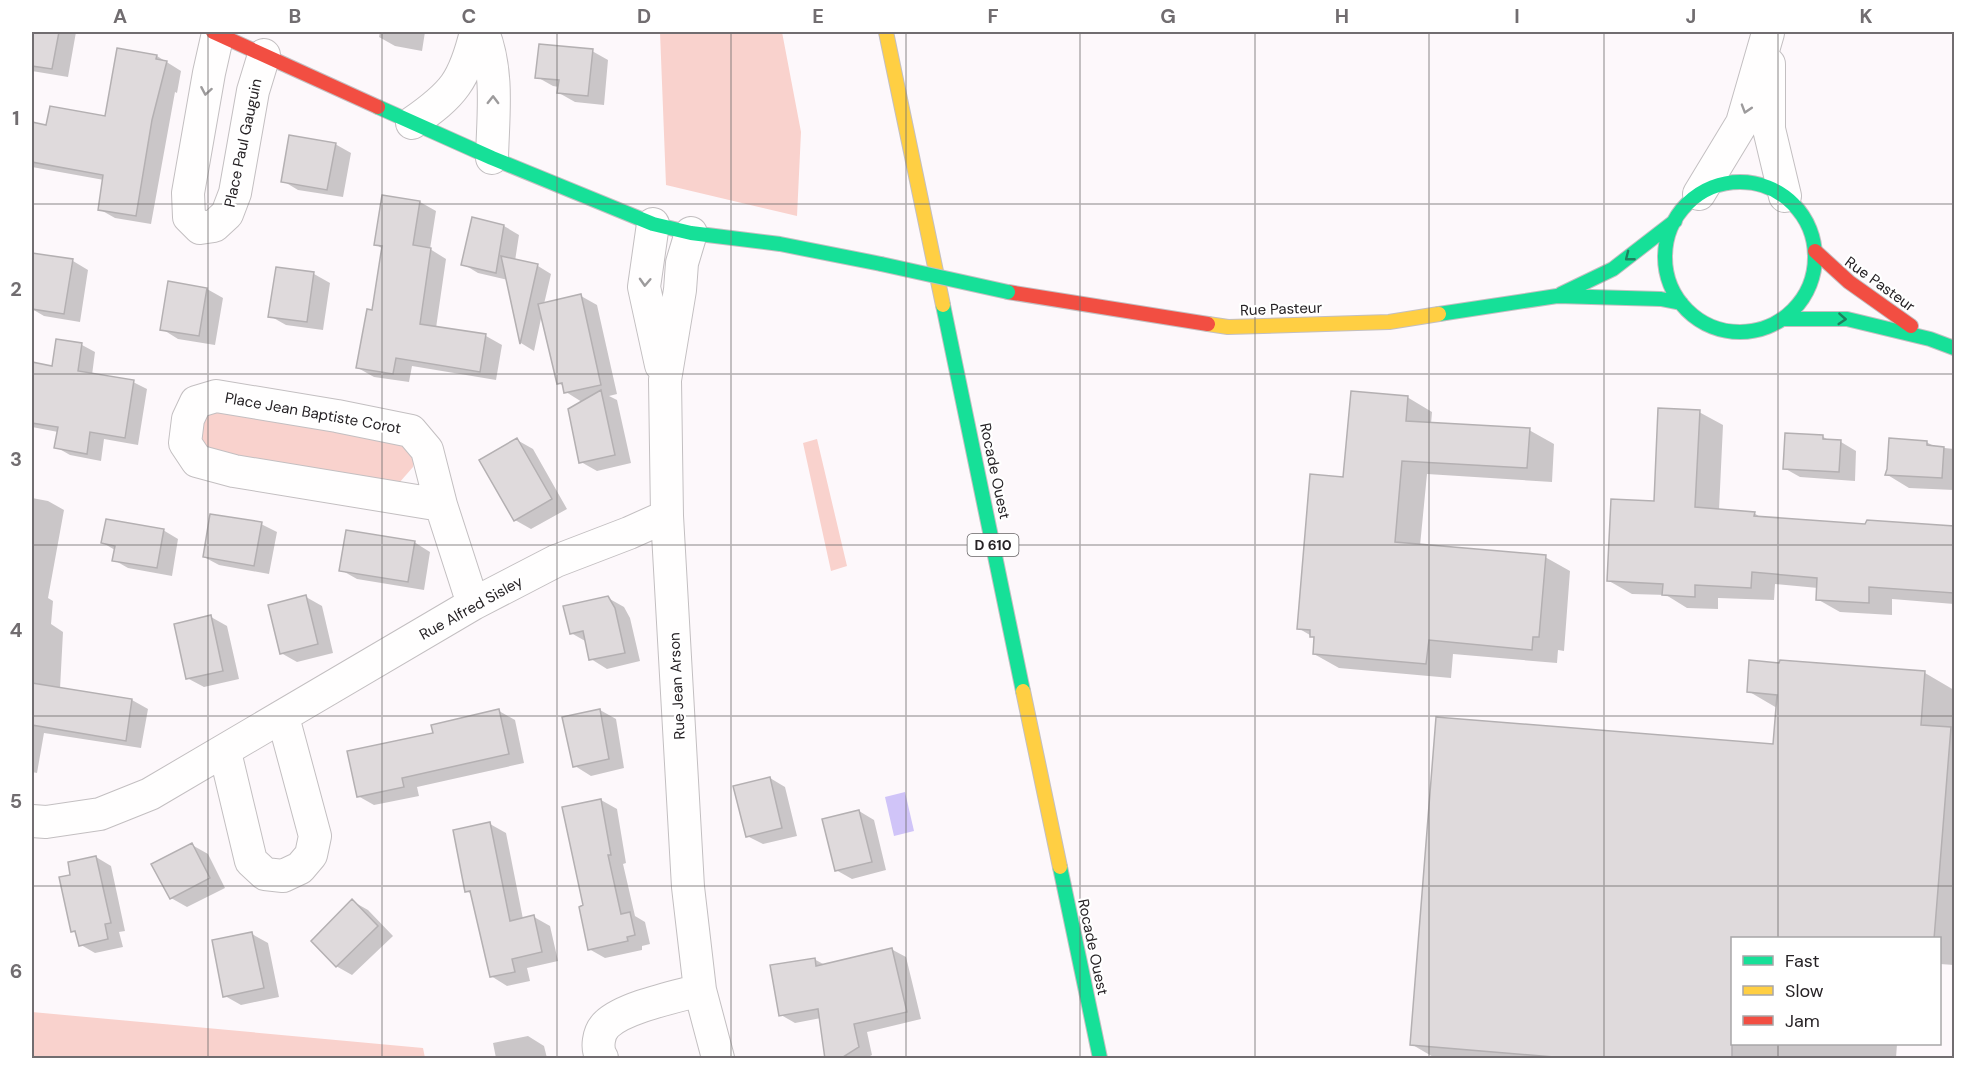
<svg xmlns="http://www.w3.org/2000/svg" width="1986" height="1090" font-family="'DM Sans',sans-serif">
<style>
.green{fill:#f9d2cd}
.water{fill:#d0c4f8}
.shadow{fill:#0003}
.building{fill:#dfdadc;stroke:#b4b0b2;stroke-width:1.5}
.lines{fill:none;stroke-linecap:round;stroke-linejoin:round}
.street-casing{stroke:#c3bfc1;stroke-width:34}
.fast-casing{stroke:#c3bfc1;stroke-width:16}
.slow-casing{stroke:#c3bfc1;stroke-width:16}
.jam-casing{stroke:#c3bfc1;stroke-width:16}
.street{stroke:#fffefe;stroke-width:32}
.fast{stroke:#16e098;stroke-width:14}
.slow{stroke:#ffcf43;stroke-width:14}
.jam{stroke:#f24e42;stroke-width:14}
.fast-bridge-casing{stroke:#c3bfc1;stroke-width:16;stroke-linecap:butt}
.fast-bridge{stroke:#16e098;stroke-width:14}
.oneway{stroke:#9d9b9c}
.oneway2{stroke:#1e815e}
.grid{fill:none;stroke:#716d70;stroke-width:1.5;stroke-opacity:0.55}
.labels{text-anchor:middle;dominant-baseline:central;stroke-width:4.5;stroke-linejoin:round;paint-order:stroke}
.shield{fill:#fff;stroke:#676466;stroke-width:1.5}
.shield-label{font-size:14px;font-weight:bold;fill:#262225}
.street-label{font-size:15px;fill:#262225;stroke:#fff}
.neatline{fill:none;stroke:#716d70;stroke-width:2}
.grid-label{font-size:20px;text-anchor:middle;font-weight:bold;fill:#716d70}
</style>
<rect width="100%" height="100%" fill="#fdf8fb"/>
<!-- green -->
<path class="green" d="M660,32H782L801,132L797,216L666,185Z
M212,409L394,436L414,457L413,467L399,483L203,450L199,425Z
M817,439L847,566L831,571L803,443Z
M32,1012L423,1048L425,1058H32Z"/>
<!-- water -->
<path class="water" d="M905,792L914,831L894,836L885,797Z"/>
<!-- shadow -->
<path class="shadow" d="M32,32H76L68,77L32,71Z
M380,32H425L422,51L395,46L379,37Z
M592,51L608,60L604,105L575,102L559,93V87L553,86L537,77Z
M157,56L181,71L177,93L175,92L151,224L115,218L99,209L104,180L32,167V124L47,126L106,117Z
M335,144L351,153L343,197L298,190L283,181Z
M420,202L436,211L430,249L446,259L436,328L486,336L502,345L496,380L412,366L409,382L374,377L358,368L373,312L383,249L375,244Z
M504,226L519,235L515,261L538,266L551,274L544,304L581,296L597,305L617,394L609,396L617,400L631,463L597,471L581,462L582,402L566,392L564,386L558,383L542,314L534,351L521,343L508,280L478,273L463,264Z
M36,255L73,261L88,270L80,322L44,316L32,309V284Z
M277,269L314,274L330,283L323,330L286,325L270,316Z
M207,289L223,298L215,345L178,339L162,329Z
M82,345L95,352L92,375L133,382L147,389L138,445L104,439L101,461L70,455L56,447L58,432L32,427V364L53,368Z
M1407,397L1432,412L1431,424L1529,430L1554,444L1552,482L1427,474L1420,546L1545,557L1570,571L1564,651L1558,650L1557,663L1453,654L1451,678L1339,668L1314,654L1315,638L1298,628L1345,479Z
M1699,412L1723,425L1719,510L1754,513L1763,519L1866,526L1868,522L1954,528V604L1892,599V615L1840,612L1817,599L1818,588L1775,584L1774,600L1718,598V609L1687,608L1666,595L1632,594L1609,581L1655,502Z
M1823,437L1831,441L1841,442L1856,451L1855,481L1800,477L1784,468Z
M517,440L533,449L567,509L531,529L515,520Z
M1926,442L1936,447L1954,449V490L1909,488L1886,474Z
M32,498L48,501L64,510L48,598L53,601L51,624L63,632L60,689L132,700L148,709L141,748L44,733L37,773L32,772Z
M261,524L277,532L269,574L219,565L204,557Z
M163,530L178,539L172,576L128,568L114,560L115,550L103,543Z
M414,542L430,552L424,590L357,579L341,570Z
M306,597L322,606L333,653L297,662L281,653Z
M608,598L624,607L630,618L640,661L607,669L591,659L587,642L571,633Z
M211,617L227,626L239,679L204,687L187,678Z
M1781,661L1925,673L1954,690L1952,730L1954,731V965L1940,964V938H1732V1044H1897L1896,1058H1435L1411,1044L1774,746L1777,708L1748,691L1781,664Z
M600,710L616,719L624,768L591,776L575,766Z
M499,711L515,720L524,763L417,787L419,796L374,805L358,796L435,734Z
M770,778L785,787L797,836L763,844L747,836Z
M601,800L617,809L626,863L623,864L635,916L645,922L650,944L642,946V950L605,958L589,949Z
M859,811L874,820L886,870L852,879L836,870Z
M490,824L506,833L523,919L534,917L550,926L558,961L527,968L530,981L507,986L491,976L472,894L466,891Z
M192,845L208,854L225,888L187,907L171,898Z
M96,857L111,866L125,931L119,932L123,947L95,953L81,945L78,934L72,931V876Z
M352,901L368,910L393,936L352,975L336,966Z
M252,934L268,943L279,997L241,1005L225,996Z
M891,949L906,957L921,1019L867,1032L872,1055L866,1058H827L821,1018L795,1023L781,1015L814,959L825,965Z
M528,1036L544,1046L547,1058H496L493,1043Z"/>
<!-- building -->
<path class="building" d="M32,32H59L52,69L32,66Z
M539,44L593,49L588,96L557,93L559,80L535,78Z
M117,48L157,55L156,59L167,61L152,120L136,216L98,210L103,175L32,162V122L46,125L50,106L105,116Z
M289,135L336,143L327,190L281,182Z
M382,195L420,201L413,245L431,248L420,324L486,334L480,372L396,358L393,374L356,368L367,309L372,310L382,246L374,245Z
M472,217L504,225L496,273L461,265Z
M32,253L73,259L64,314L32,309Z
M501,256L538,264L520,344Z
M276,267L314,272L307,322L268,317Z
M168,281L207,288L199,336L160,330Z
M581,294L601,385L564,393L562,383L557,384L538,304Z
M56,339L82,343L78,371L134,380L125,438L90,432L87,454L54,448L58,427L32,423V362L52,366Z
M601,390L615,455L579,463L568,409Z
M1351,391L1408,396L1406,421L1530,428L1527,468L1402,461L1395,542L1546,555L1539,637H1533L1532,650L1429,640L1426,664L1313,654L1314,637H1310V630L1297,629L1310,474L1343,477Z
M1658,408L1700,410L1695,507L1755,512L1754,516L1865,524L1867,520L1954,526V593L1869,587V603L1816,600L1817,578L1752,572L1751,588L1695,585V597L1662,595L1663,584L1607,581L1611,499L1654,501Z
M1785,433L1823,435V439L1841,440L1839,472L1783,469Z
M517,438L552,499L514,521L479,460Z
M1889,438L1927,441V445L1944,447L1942,478L1885,475L1887,469Z
M210,514L262,522L254,566L203,557Z
M106,519L164,529L157,568L112,561L115,546L101,543Z
M346,530L415,541L408,582L339,571Z
M306,595L318,644L280,654L268,605Z
M608,596L615,608L625,653L589,660L583,631L570,634L563,606Z
M211,615L223,671L186,679L174,624Z
M1749,660L1779,663L1780,660L1925,671L1921,725L1951,727L1934,939H1732V1059H1578L1410,1045L1436,717L1773,744L1777,695L1747,692Z
M32,683L132,699L126,741L32,725Z
M499,709L509,754L402,778L404,787L357,797L347,751L433,733L431,725Z
M600,709L609,759L573,767L562,717Z
M770,777L782,828L746,837L733,786Z
M601,799L611,855H608L621,914L630,912L635,935L627,937L628,941L588,950L579,907L583,905L562,807Z
M859,810L872,862L835,871L822,819Z
M490,822L510,921L534,915L542,952L512,959L515,972L490,977L470,891L465,892L453,830Z
M192,843L210,878L170,899L151,864Z
M96,856L111,923L105,924L108,939L79,946L75,931L71,932L59,877L70,875L68,862Z
M352,899L378,926L336,967L311,941Z
M252,932L264,988L223,997L212,940Z
M892,948L907,1012L854,1024L859,1047L840,1059H825L818,1009L779,1016L770,965L815,958L816,966Z"/>
<g class="lines">
<defs>
<path id="street" d="M483,32C499,72 493,116 492,158
M218,33L209,73L188,193L189,217L200,228L214,226L227,214L235,193L253,91L264,55
M1769,64V129L1785,196
M412,123C454,94 464,81 476,32
M1699,194L1742,123L1768,33
M653,224L644,287L661,365
M691,233L682,263L680,290L665,380L667,516L688,887L700,990L718,1058
M441,505L234,471L197,461L185,443L188,419L196,402L216,396L337,416L411,431L427,450L441,505L473,604
M225,752L251,861L265,874L283,876L300,868L311,855L315,836L283,717
M32,821L46,822L100,814L150,794L473,604L556,561L629,533L667,516
M602,1058C596,1049 598,1032 607,1024C625,1007 675,997 700,990"/>
<path id="fast" d="M378,107L492,158L653,224L691,233L780,244L881,264
M1665 257a75 75 0 1 1 150 0a75 75 0 1 1-150 0Z
M1561,294L1613,269L1675,221
M943,305L1023,691
M1439,314L1557,296L1661,299L1681,303
M1784,319H1847L1930,339L1954,348
M1060,867L1100,1058"/>
<path id="slow" d="M886,32L943,305
M1208,324L1228,327L1389,322L1439,314
M1023,691L1060,867"/>
<path id="jam" d="M213,32L378,107
M1815,251L1849,282L1911,326
M1008,292L1208,324"/>
</defs>
<!-- street casing -->
<use href="#street" class="street-casing"/>
<!-- fast casing -->
<use href="#fast" class="fast-casing"/>
<!-- slow casing -->
<use href="#slow" class="slow-casing"/>
<!-- jam casing -->
<use href="#jam" class="jam-casing"/>
<!-- street -->
<use href="#street" class="street"/>
<!-- fast -->
<use href="#fast" class="fast"/>
<!-- slow -->
<use href="#slow" class="slow"/>
<!-- jam -->
<use href="#jam" class="jam"/>
<defs>
<path id="fast-bridge" d="M881,264L1008,292"/>
</defs>
<!-- fast-bridge casing -->
<use href="#fast-bridge" class="fast-bridge-casing"/>
<!-- fast-bridge -->
<use href="#fast-bridge" class="fast-bridge"/>
</g>
<!-- one-way arrows -->
<defs><path id="oneway-chevron" d="M-2-3.5L2.5 0L-2 3.5" fill="none" stroke-width="1.6" stroke-linecap="round" stroke-linejoin="round" transform="scale(1.5)"/></defs>
<g class="oneway">
<use href="#oneway-chevron" transform="translate(206 91) rotate(100)"/>
<use href="#oneway-chevron" transform="translate(493 100) rotate(-89)"/>
<use href="#oneway-chevron" transform="translate(1746 109) rotate(107)"/>
<use href="#oneway-chevron" transform="translate(645 282) rotate(93)"/>
</g>
<g class="oneway2">
<use href="#oneway-chevron" transform="translate(1629 257) rotate(142)"/>
<use href="#oneway-chevron" transform="translate(1842 319) rotate(4)"/>
</g>
<!-- grid -->
<path class="grid" d="M208,32V1058M382,32V1058M557,32V1058M731,32V1058M906,32V1058M1080,32V1058M1255,32V1058M1429,32V1058M1604,32V1058M1778,32V938M32,204H1954M32,374H1954M32,545H1954M32,716H1954M32,886H1954M1778,1044V1058"/>
<g class="labels">
<!-- shield labels -->
<rect class="shield" x="967.5" y="534" width="51" height="22" rx="4.5"/>
<g class="shield-label">
<text x="993" y="545">D 610</text>
</g>
<!-- street labels -->
<g class="street-label">
<text transform="translate(243 143) rotate(-78)">Place Paul Gauguin</text>
<text transform="translate(1880 284) rotate(36)">Rue Pasteur</text>
<text transform="translate(1281 309) rotate(-2)">Rue Pasteur</text>
<text transform="translate(313 413) rotate(10)">Place Jean Baptiste Corot</text>
<text transform="translate(995 471) rotate(78)">Rocade Ouest</text>
<text transform="translate(471 608) rotate(-29)">Rue Alfred Sisley</text>
<text transform="translate(677 686) rotate(-93)">Rue Jean Arson</text>
<text transform="translate(1093 947) rotate(78)">Rocade Ouest</text>
</g>
</g>
<!-- border -->
<rect width="1986" height="1090" fill="none" stroke="#ffffff" stroke-width="66"/>
<!-- legend -->
<rect x="1731" y="937" width="210" height="108" fill="#ffffff" stroke="#a8a7a8" stroke-width="1.5"/>
<rect x="1743" y="956" width="30" height="9" fill="#16e098" stroke="#a8a7a8" stroke-width="1.5"/>
<text x="1785" y="967" font-size="18" fill="#262225">Fast</text>
<rect x="1743" y="986" width="30" height="9" fill="#ffcf43" stroke="#a8a7a8" stroke-width="1.5"/>
<text x="1785" y="997" font-size="18" fill="#262225">Slow</text>
<rect x="1743" y="1016" width="30" height="9" fill="#f24e42" stroke="#a8a7a8" stroke-width="1.5"/>
<text x="1785" y="1027" font-size="18" fill="#262225">Jam</text>
<rect x="33" y="33" width="1920" height="1024" class="neatline"/>
<g class="grid-label">
<text x="120" y="23">A</text>
<text x="295" y="23">B</text>
<text x="469" y="23">C</text>
<text x="644" y="23">D</text>
<text x="818" y="23">E</text>
<text x="993" y="23">F</text>
<text x="1168" y="23">G</text>
<text x="1342" y="23">H</text>
<text x="1517" y="23">I</text>
<text x="1691" y="23">J</text>
<text x="1866" y="23">K</text>
<text x="16" y="125">1</text>
<text x="16" y="296">2</text>
<text x="16" y="466">3</text>
<text x="16" y="637">4</text>
<text x="16" y="808">5</text>
<text x="16" y="978">6</text>
</g>
</svg>
